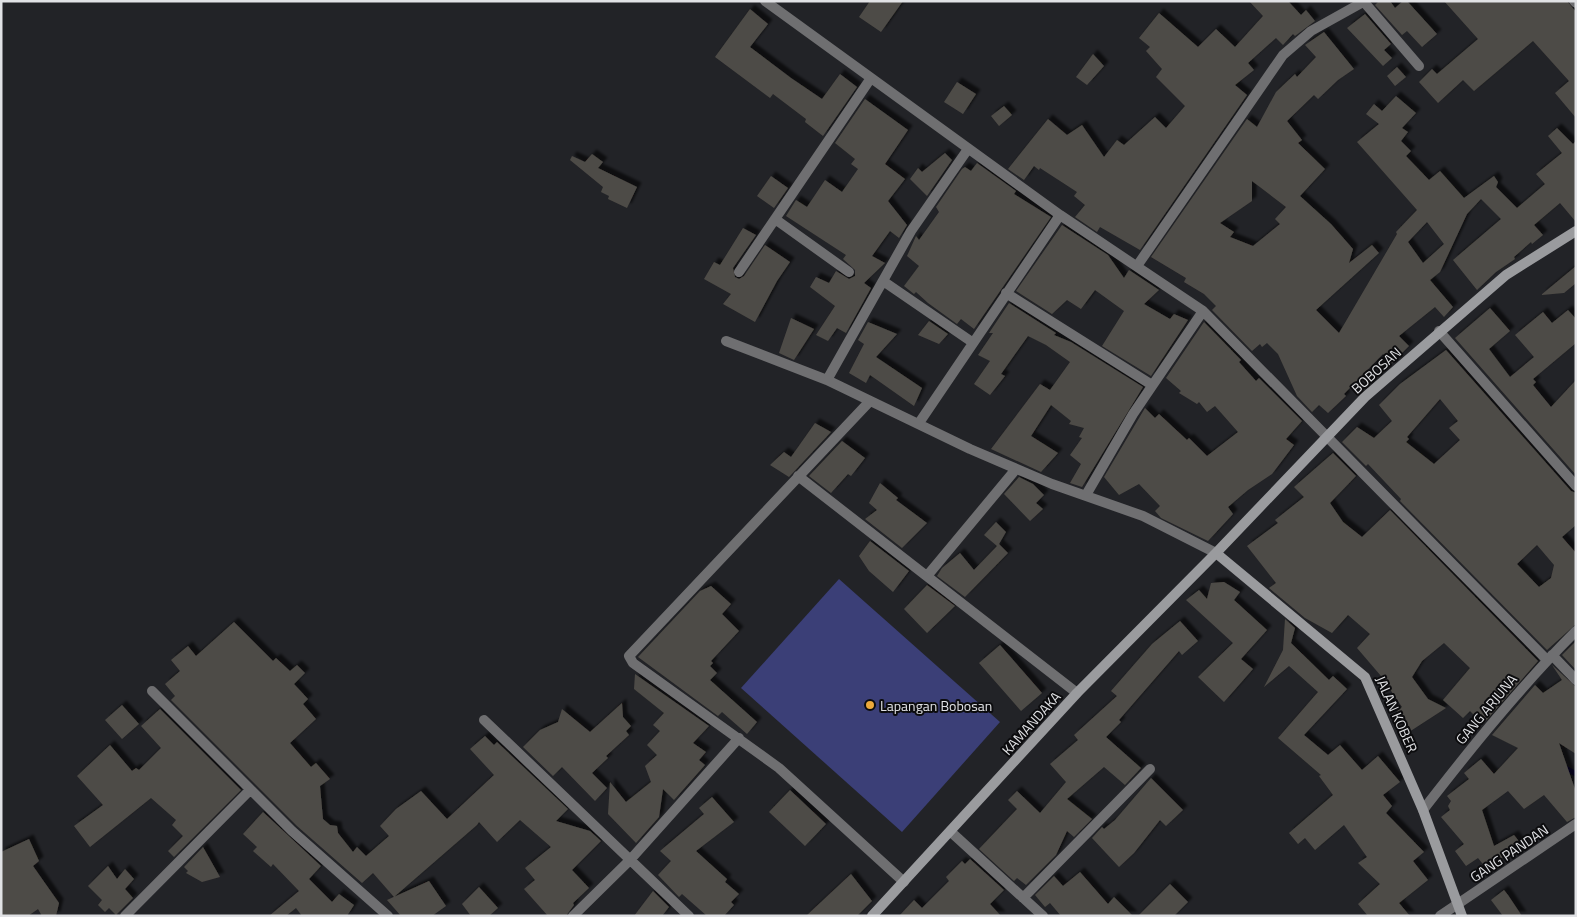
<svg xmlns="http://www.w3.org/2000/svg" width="1577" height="917" font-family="'Titillium Web',sans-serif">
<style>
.green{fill:#3b3f77}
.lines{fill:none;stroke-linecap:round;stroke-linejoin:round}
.stream{stroke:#0d063b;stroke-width:5}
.building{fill:#4e4b46;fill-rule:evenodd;filter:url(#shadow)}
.street{stroke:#6f6f71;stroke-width:10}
.secondary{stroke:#9a9b9e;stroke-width:10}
.poi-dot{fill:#eca93b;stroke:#0c0c0e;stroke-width:2}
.labels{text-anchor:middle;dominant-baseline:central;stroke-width:4;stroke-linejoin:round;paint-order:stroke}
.street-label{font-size:14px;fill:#e1e2e5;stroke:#0c0c0e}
.poi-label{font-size:14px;fill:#e1e2e5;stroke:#0c0c0e;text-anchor:start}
</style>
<defs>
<filter id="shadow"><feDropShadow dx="4.5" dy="-4.5" stdDeviation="1" flood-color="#0009"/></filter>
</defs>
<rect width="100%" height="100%" fill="#222327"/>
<!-- green -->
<path class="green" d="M839,579L1000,722L902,832L741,688Z"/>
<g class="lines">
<!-- stream -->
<path class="stream" d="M1562,766L1576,774"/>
</g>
<!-- building -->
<path class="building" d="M870,1H903L881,32L859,17Z
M1249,1H1288L1301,15L1306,10L1315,21L1295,36L1293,34L1283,45L1276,38L1248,63L1254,70L1235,85L1247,95L1140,250L1100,227L1097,232L1075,217L1085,205L1074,196L1077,192L1040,168L1039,170L1034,166L1024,180L1008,169L1048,119L1067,135L1082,125L1104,157L1117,140L1124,145L1155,117L1166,128L1185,106L1156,77L1162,69L1146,51L1150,47L1139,38L1159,13L1198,47L1216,29L1235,47L1263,16Z
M1379,1H1390L1395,8L1403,1H1407L1437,34L1422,47L1407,31L1402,35L1375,5Z
M1444,1H1567L1576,12V118L1555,93L1569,81L1533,41L1474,91L1463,80L1438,103L1419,82L1432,69L1437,74L1478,39Z
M750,9L768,24L750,47L791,78L822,99L840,74L857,87L823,136L805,122L806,119L773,94L770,98L715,57Z
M1365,14L1391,44L1384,50L1392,58L1383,66L1347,28Z
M1324,32L1354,69L1338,80L1318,99L1314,95L1287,121L1302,140L1298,143L1325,169L1300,196L1331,224L1353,249L1349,263L1372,245L1379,253L1316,310L1339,333L1397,234L1396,232L1417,210L1357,142L1379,124L1366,114L1374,104L1382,111L1396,96L1416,113L1402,128L1408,132L1401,141L1411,151L1406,156L1429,180L1440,171L1464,198L1494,176L1498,182L1496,187L1517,208L1545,184L1536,174L1562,153L1548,136L1557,128L1573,144L1576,141V222L1560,203L1534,225L1543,235L1532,244L1531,242L1514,257L1515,259L1496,272L1477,290L1453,260L1501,219L1481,199L1467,214L1440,272L1430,280L1453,307L1444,317L1435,307L1399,336L1409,346L1391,364L1383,354L1344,394L1346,396L1328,413L1319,405L1312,412L1297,396L1278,354L1267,343L1262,347L1260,344L1252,351L1212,310L1216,306L1204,294L1184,282L1186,278L1151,257L1247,119L1257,127L1276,92L1295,74L1297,77L1316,57L1305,45ZM1252,181L1286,207L1275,219L1280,224L1253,246L1230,237L1234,232L1220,223L1252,201ZM1427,222L1444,244L1423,263L1408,242Z
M1093,54L1104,66L1087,85L1076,77Z
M1397,67L1406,77L1395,86L1387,76Z
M957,82L976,94L963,114L944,102Z
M865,99L908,130L885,164L905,179L888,201L907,225L899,238L890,231L872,256L885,263L864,283L871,288L846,333L837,328L828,341L816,335L835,306L810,287L816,277L829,283L836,271L849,279L855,276V270L843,259L846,255L786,216L796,200L807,207L825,180L842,192L858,169L851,164L855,159L835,143Z
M1004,106L1012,115L999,126L991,116Z
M945,153L952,160L927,196L910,179L918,168L922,172Z
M592,154L603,162L598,168L637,187L627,208L608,199L609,196L601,192L603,187L570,160L572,156L585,162Z
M977,163L1016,191L1014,194L1051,217L974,329L961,319L957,324L928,303L916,292L914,294L904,286L919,266L907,256L916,236L919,240L939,212L936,207L962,169L965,167L971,171Z
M771,176L788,188L774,208L757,196Z
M1062,225L1108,255L1124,278L1129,270L1159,290L1144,304L1170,319L1174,314L1188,320L1151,376L1102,346L1124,311L1095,290L1081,309L1067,300L1052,314L1016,291Z
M743,228L756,235L733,268L735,277L739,279L744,276L765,245L790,262L777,281L755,322L723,304L731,294L704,279L714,262L720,265Z
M1576,266V283L1564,293L1541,295Z
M1009,303L1056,333L1054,335L1071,342L1143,387L1082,487L1070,483L1081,464L1070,455L1082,438L1079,437L1084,428L1069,424L1071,421L1051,405L1031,436L1058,453L1041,472L991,449L1040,384L1050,390L1070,362L1046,345L1028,336L1001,374L1005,376L990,395L974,384L990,361L978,355L993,333H989Z
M1490,308L1510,331L1489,349L1510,377L1534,357L1515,335L1543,312L1552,323L1568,310L1576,319V343L1533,379L1536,382L1533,385L1551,407L1576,380V475L1455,338Z
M791,318L814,329L794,360L779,353Z
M929,321L948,334L939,344L918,335Z
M868,322L897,334L876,357L922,388L914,406L870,375L866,383L849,373L864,344L858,340Z
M1204,322L1241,360L1239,362L1256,381L1259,378L1302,421L1286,439L1294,445L1272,474L1248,490L1228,507L1233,514L1208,541L1161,518L1155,511L1160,506L1139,484L1119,495L1104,477L1145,408L1155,418L1159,414L1187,440L1189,438L1207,456L1238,432L1215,406L1207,412L1199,402L1197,404L1179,393L1181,391L1166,378Z
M1446,350L1571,491L1576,493V525L1562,537L1576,553V624L1547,650L1400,501L1401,499L1368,464L1366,466L1342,442L1357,427L1374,438L1392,421L1379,405L1400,384ZM1440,399L1458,421L1449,428L1460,440L1434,464L1406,442L1409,439L1407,437ZM1537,545L1554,565L1551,578L1539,587L1517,564Z
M815,423L831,432L789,477L770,465L784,452L791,457Z
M842,441L865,458L851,476L848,474L831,493L809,476Z
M1333,453L1356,476L1330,503L1343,522L1362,537L1390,510L1538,661L1483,724L1470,711L1463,718L1443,700L1470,668L1444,643L1422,661L1412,677L1428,699L1446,708L1409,732L1397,711L1402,707L1381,676L1357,648L1370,634L1348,615L1332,633L1305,618L1269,588L1276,583L1247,546L1278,523L1275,520L1304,497L1294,487Z
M1019,477L1033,484L1044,495L1036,503L1043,509L1030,521L1004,494Z
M880,483L898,498L896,500L927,523L902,548L865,519L877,510L869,503Z
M996,522L1006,532L999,544L1008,553L965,597L937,576L942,568L960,553L974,570L997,546L984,535Z
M870,541L909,571L893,592L869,571L859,556Z
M1224,582L1240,592L1234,600L1267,630L1241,659L1253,669L1224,702L1198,677L1233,643L1186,600L1199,590L1207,599L1211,583Z
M927,585L955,606L927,633L904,609Z
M711,586L731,604L722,614L739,631L711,661L713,663L710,666L717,673L710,680L757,722L747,734L722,712L718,716L638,657L700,591Z
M1285,619L1295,628L1291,643L1329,680L1333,676L1347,689L1304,735L1328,755L1340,745L1362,770L1378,756L1400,782L1383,795L1392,806L1386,813L1424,852L1413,861L1428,880L1399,903L1410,916H1368L1358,904L1380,884L1358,863L1367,857L1344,825L1315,850L1305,838L1298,844L1289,833L1333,795L1319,776L1321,775L1278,738L1318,692L1289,666L1264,687L1283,650Z
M1180,621L1198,641L1182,655L1179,651L1119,720L1121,722L1106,737L1141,768L1125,785L1104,767L1067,799L1092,819L1074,837L1067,831L1056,855L1026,885L1017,878L1014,881L979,849L1017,809L1008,800L1017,791L1040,813L1066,782L1050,764L1078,740L1074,735L1117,696L1111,691L1152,644Z
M234,622L273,661L276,658L290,671L297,665L305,673L294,684L308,699L303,704L316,719L290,743L311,767L316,763L330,779L320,786L323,819L330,825L337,826L338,833L353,852L357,847L366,856L389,836L380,826L396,809L421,791L447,819L494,775L470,749L485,736L494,745L497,742L568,809L556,821L590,831L601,841L572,870L589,888L573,903L574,905L566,916H548L524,889L535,880L525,868L551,847L520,820L497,842L479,822L477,825L394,897L373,873L362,883L297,826L171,700L175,696L165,684L180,671L171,660L188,646L196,656Z
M1576,641V670L1562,655Z
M1000,645L1042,693L1021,711L979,663Z
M1552,665L1576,687V754L1559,743L1576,792V817L1567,822L1544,795L1524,809L1508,791L1482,810L1494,846L1514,835L1522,845L1486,868L1478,858L1466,866L1455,851L1464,844L1441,817L1450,810L1448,806L1451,801L1447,796L1469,779L1464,773L1481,759L1494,774L1518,748L1492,735L1535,685L1543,693L1562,680Z
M635,674L709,726L693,743L706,752L699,760L705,765L674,800L663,789L659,817L636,843L608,814L610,782L626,802L651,782L645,766L657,755L647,745L660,731L653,725L664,713L634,689Z
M622,703L623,717L631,726L626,731L629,735L606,756L608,758L592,773L607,788L595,801L562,767L553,776L523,747L540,730L558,722L562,709L590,732Z
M122,705L139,724L122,739L105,720Z
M160,709L241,790L174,857L168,851L183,836L172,825L176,820L151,798L90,847L74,826L103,805L77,776L110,745L132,771L136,768L139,770L161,748L141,726Z
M1151,778L1183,810L1166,826L1160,820L1134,853L1119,867L1092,838L1102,827L1104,829L1115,820Z
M790,790L826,824L805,846L769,812Z
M712,797L734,822L696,851L727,879L725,882L739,894L731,902L734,905L724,916H707L682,894L679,897L658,875L671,861L660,851L704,814L699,808Z
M263,812L321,866L309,879L332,902L339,894L354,905L347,916H302L296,908L286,916H269L299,891L273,864L271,867L253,851L257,847L243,834Z
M29,839L39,861L33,866L59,903L56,916H42L38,909L28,916H1V852Z
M203,847L220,877L202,882L186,873L188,871L184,867Z
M970,859L1004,890L990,904L1001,916H899L914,900L922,908L949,881L946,877L962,861L965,864Z
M108,866L117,879L125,869L134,879L125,889L133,898L116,915L109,908L105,912L98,905L102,900L88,886Z
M1080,872L1108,904L1114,897L1133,916H1061L1050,903L1045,907L1035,895L1054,876L1063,886Z
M851,874L872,901L857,916H806Z
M429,881L446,906L432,916H401L387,900Z
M1170,884L1188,902L1174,916H1138Z
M479,887L498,908L489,916H471L462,904Z
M1504,890L1508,895L1522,916H1503L1491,900Z
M653,891L669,907L662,916H634Z"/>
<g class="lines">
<!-- street -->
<path class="street" d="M765,1L1060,215L1203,311L1547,660
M1574,1L1576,3
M1364,2L1419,66
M775,219L849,272
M1137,266L1283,55L1311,31L1365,1
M739,272L871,78
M883,281L972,342
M1006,293L1152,385
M1439,331L1576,486
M726,341L827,380L970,449L1052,484L1143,516L1216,553
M827,380L911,231L968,149
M870,401L629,656L633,663L779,768L904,882
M919,423L1060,215
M798,476L1077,693
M1086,495L1133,414L1203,311
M927,576L1016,469
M1552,655L1576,680
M152,691L292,831L388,916
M484,720L689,916
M1423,810C1471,748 1520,687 1576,631
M951,832L1043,916
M1023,898L1150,769
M125,916L250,790
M573,916L630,860L739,738
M1440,916L1576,824"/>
<!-- secondary -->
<path class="secondary" d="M1216,553L1365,677L1423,810L1462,916
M872,916L1077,693L1216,553L1365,397L1506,275L1576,231"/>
</g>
<!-- markers -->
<circle class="poi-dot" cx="870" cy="705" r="5"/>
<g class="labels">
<!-- street labels -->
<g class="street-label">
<text transform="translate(1376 370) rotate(-42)">BOBOSAN</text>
<text transform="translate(1486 709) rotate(-50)">GANG ARJUNA</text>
<text transform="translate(1397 714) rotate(66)">JALAN KOBER</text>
<text transform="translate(1031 723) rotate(-48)">KAMANDAKA</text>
<text transform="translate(1509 853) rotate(-34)">GANG PANDAN</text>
</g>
<!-- poi labels -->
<g class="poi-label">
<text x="880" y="705">Lapangan Bobosan</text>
</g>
</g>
<!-- border -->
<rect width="1577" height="917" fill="none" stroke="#e1e2e5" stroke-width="5"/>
</svg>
